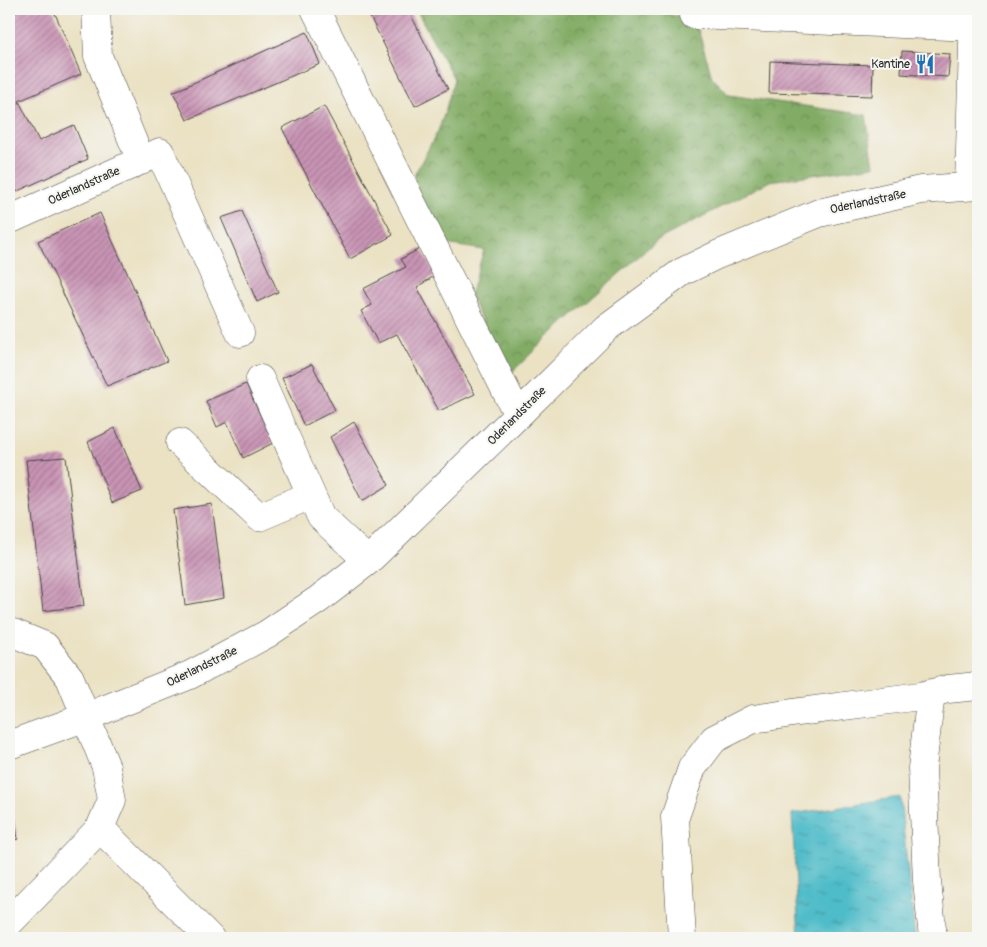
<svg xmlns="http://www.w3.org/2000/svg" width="987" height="947" font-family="Pangolin,sans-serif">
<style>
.forest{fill:url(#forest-crowns);stroke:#566c48}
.water{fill:url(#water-ripples);stroke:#3d747a}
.building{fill:url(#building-hatch)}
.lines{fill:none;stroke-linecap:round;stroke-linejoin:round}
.minor-casing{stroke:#484642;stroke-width:29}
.minor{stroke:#fff;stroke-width:28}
.labels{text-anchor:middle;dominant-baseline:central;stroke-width:4;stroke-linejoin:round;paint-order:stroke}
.poi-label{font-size:12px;fill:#2b2b2b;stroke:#f6f6f2;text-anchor:end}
.street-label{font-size:12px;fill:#2b2b2b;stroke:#f6f6f2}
</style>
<defs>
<pattern id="forest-crowns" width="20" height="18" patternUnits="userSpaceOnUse" patternTransform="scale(1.25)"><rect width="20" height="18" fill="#82ac65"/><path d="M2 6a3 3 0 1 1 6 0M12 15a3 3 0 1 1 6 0" fill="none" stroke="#6b8c53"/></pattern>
<pattern id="water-ripples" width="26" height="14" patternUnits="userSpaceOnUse" patternTransform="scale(1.25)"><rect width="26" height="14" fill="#4fbcc9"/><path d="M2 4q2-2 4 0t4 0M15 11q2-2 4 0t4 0" fill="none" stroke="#4299a3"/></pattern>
<pattern id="building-hatch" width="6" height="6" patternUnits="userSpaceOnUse" patternTransform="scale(1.25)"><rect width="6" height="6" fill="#c994b5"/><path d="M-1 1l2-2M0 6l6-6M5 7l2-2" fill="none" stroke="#a37993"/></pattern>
</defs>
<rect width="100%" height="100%" fill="#f6f6f2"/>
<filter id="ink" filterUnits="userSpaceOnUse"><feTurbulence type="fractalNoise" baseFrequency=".02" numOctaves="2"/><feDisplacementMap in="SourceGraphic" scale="10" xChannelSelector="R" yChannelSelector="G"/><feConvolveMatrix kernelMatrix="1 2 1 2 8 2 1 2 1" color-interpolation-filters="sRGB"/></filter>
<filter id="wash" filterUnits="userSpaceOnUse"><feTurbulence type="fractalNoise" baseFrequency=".0096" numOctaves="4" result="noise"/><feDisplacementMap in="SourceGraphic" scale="20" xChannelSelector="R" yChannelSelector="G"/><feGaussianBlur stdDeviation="1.12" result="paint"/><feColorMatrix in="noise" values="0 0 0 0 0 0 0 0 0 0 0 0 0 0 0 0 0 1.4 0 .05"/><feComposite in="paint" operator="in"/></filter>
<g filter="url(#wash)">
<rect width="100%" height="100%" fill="#ebe2c4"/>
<!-- forest -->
<path class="forest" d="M416,9H637L695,19L712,77L729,95L866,115L874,166L770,181L656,241L548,337L512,372L500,361L470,295L484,250L432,242L404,194L438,131L445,112L454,79Z"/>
<!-- water -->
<path class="water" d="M900,797L915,938H799L792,814Z"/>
<g id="blocks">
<!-- building -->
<path class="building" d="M9,9H53L81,74L19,101L39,141L74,125L88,159L9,195Z
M366,9H408L448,89L415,106Z
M307,32L320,64L187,120L173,92Z
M902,51L950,54L948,77L901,74Z
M770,61L873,65L872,96L769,93Z
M324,106L393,235L350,259L282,128Z
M242,211L278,292L257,302L221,218Z
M100,213L167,361L107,386L38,241Z
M421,248L436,275L417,287L475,394L439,411L397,334L378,343L361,311L372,305L363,289L406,267L401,259Z
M312,364L335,410L304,426L282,378Z
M246,384L273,443L243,458L227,422L217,427L206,401Z
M354,422L389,485L362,501L330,437Z
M115,428L142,491L112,503L88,442Z
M66,457L84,606L43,611L26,460Z
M9,492H11L14,531L9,532Z
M212,504L224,598L185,605L173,510Z
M9,797L18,839L9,841Z"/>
</g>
</g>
<g filter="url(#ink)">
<use href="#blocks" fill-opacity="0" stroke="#484642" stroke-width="1"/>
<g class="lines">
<defs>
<path id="minor" d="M96,9L98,56L141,161
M315,9L518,415
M694,15L973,27
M969,186L974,10
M9,220L160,152L240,333
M260,379L321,517L368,561
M180,443L259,517L311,495
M9,633H13L45,646L70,678L106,767L112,800L100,828L9,923
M931,693L922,768L927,881L933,938
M9,745L86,717L190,675L267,634L319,599L368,561L518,415L606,328L682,272L717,255L819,213L921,190L978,186
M100,828L210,938
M682,938L675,817L692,768L714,739L753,719L799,712L920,696L948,689L978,686"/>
</defs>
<!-- minor casing -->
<use href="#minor" class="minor-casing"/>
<!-- minor -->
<use href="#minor" class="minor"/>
</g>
</g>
<!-- icons -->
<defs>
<symbol id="restaurant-bare" viewBox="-9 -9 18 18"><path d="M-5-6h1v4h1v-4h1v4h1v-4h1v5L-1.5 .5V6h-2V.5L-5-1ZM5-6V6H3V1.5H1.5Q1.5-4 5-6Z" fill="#1f6fb2" stroke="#f6f6f2" stroke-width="2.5" paint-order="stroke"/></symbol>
</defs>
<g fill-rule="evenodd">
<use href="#restaurant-bare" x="911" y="50" width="28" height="28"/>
</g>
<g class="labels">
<!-- poi labels -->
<g class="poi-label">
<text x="910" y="64">Kantine</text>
</g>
<!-- street labels -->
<g class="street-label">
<text transform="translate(84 186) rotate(-24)">Oderlandstraße</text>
<text transform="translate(868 202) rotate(-12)">Oderlandstraße</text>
<text transform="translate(517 416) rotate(-45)">Oderlandstraße</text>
<text transform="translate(202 667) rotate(-26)">Oderlandstraße</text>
</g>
</g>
<!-- margin -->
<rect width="987" height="947" fill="none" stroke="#f6f6f2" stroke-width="30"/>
</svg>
